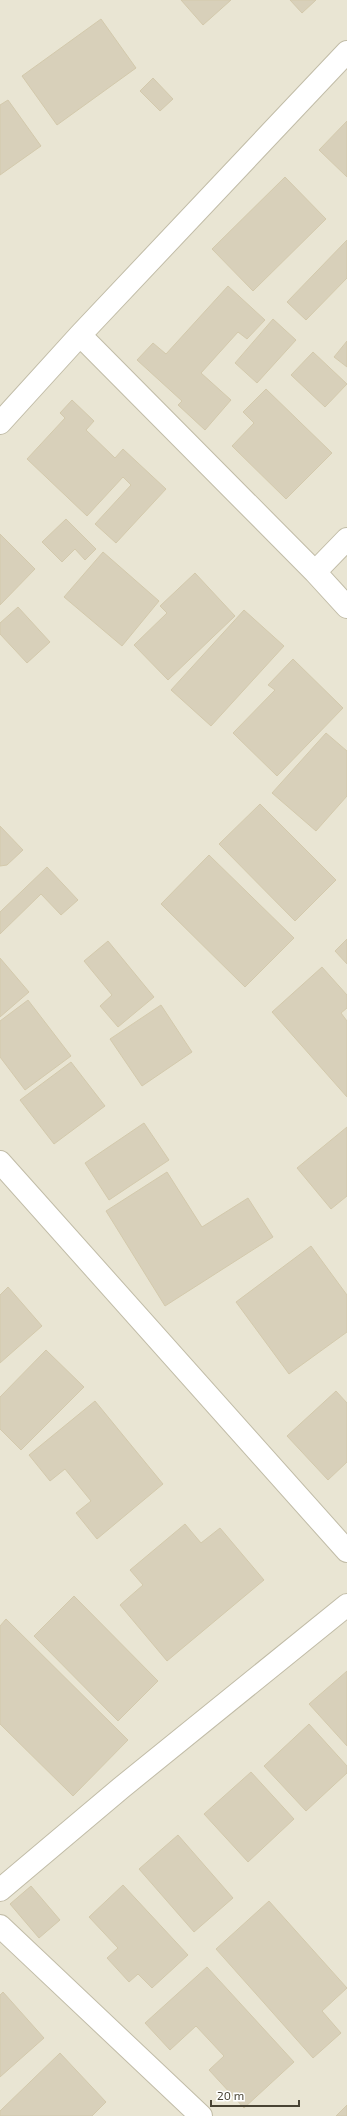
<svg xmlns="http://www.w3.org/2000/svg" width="347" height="2116" font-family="'Exo 2',sans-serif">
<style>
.residential{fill:#e9e5d3}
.building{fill:#d8d0ba;stroke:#d3c9ac}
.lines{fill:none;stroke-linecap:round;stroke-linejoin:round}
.minor-casing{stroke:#c1bca7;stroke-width:24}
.minor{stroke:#fff;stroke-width:22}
</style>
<rect width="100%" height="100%" fill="#f5f2e6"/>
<!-- residential -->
<path class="residential" d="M0,0H347V2116H0Z"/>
<!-- building -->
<path class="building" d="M181,0H231L203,25Z
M290,0H316L302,13Z
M101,19L136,68L57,125L22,76Z
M153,78L173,99L160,111L140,91Z
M8,100L41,146L0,175V105Z
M347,121V177L319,150Z
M285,177L326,219L253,291L212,249Z
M347,240V278L306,320L287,302Z
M228,286L265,320L247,339L238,332L201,373L231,400L205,430L178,405L182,401L137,360L153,343L166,354Z
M273,319L296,340L257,383L235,363Z
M347,341V367L334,357Z
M313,352L347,384L325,407L291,375Z
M266,389L332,453L286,499L232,446L254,423L243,412Z
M72,400L94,421L86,430L115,458L123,449L166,489L116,543L95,524L131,485L123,477L87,516L27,459L65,418L60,413Z
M66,519L96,549L85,560L75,549L62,562L42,542Z
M0,534L35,569L0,605Z
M103,552L159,601L122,646L64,597Z
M195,573L235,616L168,680L134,645L167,613L160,606Z
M18,607L50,642L27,663L0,634V623Z
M244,610L284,646L211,726L171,690Z
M293,659L343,708L277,776L233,733L275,690L268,685Z
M326,733L347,751V796L316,831L272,793Z
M260,804L336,880L295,921L219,844Z
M0,826L23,850L7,865L0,866Z
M209,855L294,938L245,987L161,904Z
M47,867L78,900L61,915L41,894L0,934V912Z
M347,939V964L335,951Z
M108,941L154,997L118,1027L100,1006L112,995L84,961Z
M0,958L29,992L0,1017Z
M322,967L347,995V1008L341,1013L347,1021V1097L272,1012Z
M28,1000L71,1056L25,1090L0,1057V1021Z
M161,1005L192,1052L142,1086L110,1039Z
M71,1062L105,1106L54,1144L20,1100Z
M144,1123L169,1160L109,1200L85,1163Z
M347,1127V1196L331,1209L297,1168Z
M167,1172L202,1227L248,1198L273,1237L165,1306L106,1211Z
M311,1246L347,1295V1332L289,1374L236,1302Z
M8,1287L42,1326L0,1363V1295Z
M46,1350L84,1387L21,1450L0,1429V1397Z
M336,1391L347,1403V1462L328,1480L287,1436Z
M95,1401L163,1484L97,1539L76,1513L91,1501L65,1469L50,1481L29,1455Z
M185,1524L201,1543L220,1528L264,1580L167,1661L120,1605L143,1585L130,1570Z
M74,1596L158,1681L118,1721L34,1636Z
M6,1619L128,1740L73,1796L0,1724V1626Z
M347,1671V1746L309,1704Z
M309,1724L347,1766V1773L306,1811L264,1766Z
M251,1772L294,1819L248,1862L204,1814Z
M178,1835L233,1898L194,1932L139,1869Z
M123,1885L188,1955L152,1988L138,1974L129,1982L107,1958L118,1948L89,1917Z
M31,1886L60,1920L39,1938L10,1904Z
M269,1901L347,1988L322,2011L341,2033L313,2058L216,1949Z
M207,1967L294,2062L244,2108L209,2070L224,2056L196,2026L170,2050L145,2023Z
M3,1992L44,2038L0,2077V1995Z
M60,2053L106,2102L92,2116H0V2111Z
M347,2105V2116H336Z"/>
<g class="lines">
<defs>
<path id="minor" d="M80,335L315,572L347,607
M0,423L80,335L347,52
M315,572L347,539
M0,1162L347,1551
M0,1890L121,1788L347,1605
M0,1926L201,2116"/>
</defs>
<!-- minor casing -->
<use href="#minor" class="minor-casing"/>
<!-- minor -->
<use href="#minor" class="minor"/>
</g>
<!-- scale -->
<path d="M211 2100v6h88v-6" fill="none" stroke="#484334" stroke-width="2"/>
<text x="217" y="2100" font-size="12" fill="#484334" stroke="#ffffff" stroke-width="3" paint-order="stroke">20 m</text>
</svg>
